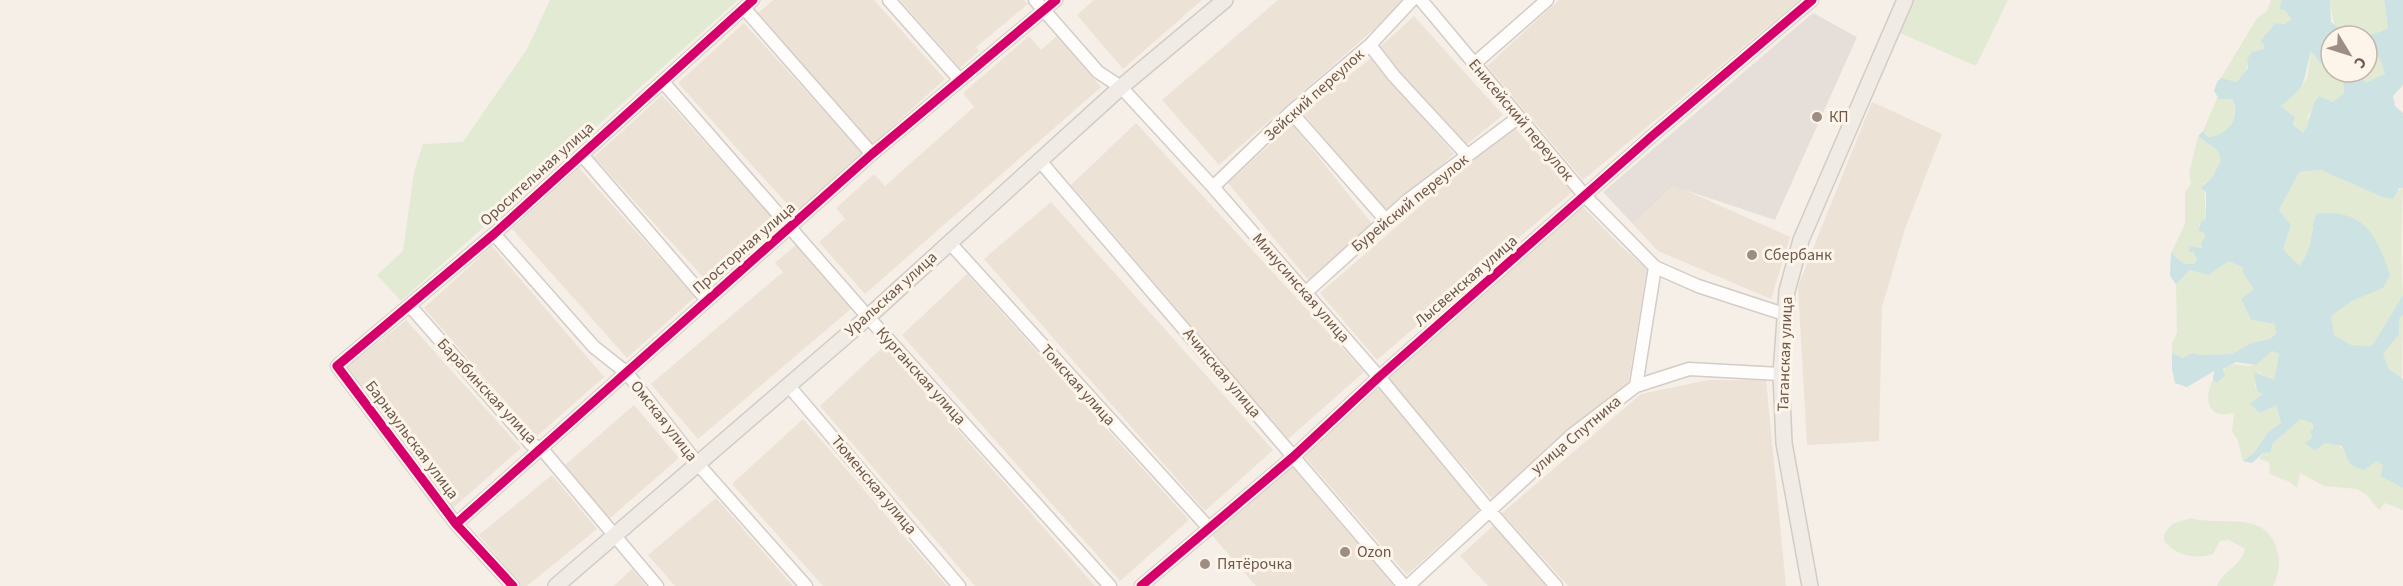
<svg xmlns="http://www.w3.org/2000/svg" width="2403" height="586" font-family="'Source Sans 3',sans-serif">
<style>
.residential{fill:#ede2d6}
.industrial{fill:#e6dfd9}
.green{fill:#e2ead4}
.water{fill:#cce2e3}
.lines{fill:none;stroke-linecap:round;stroke-linejoin:round}
.minor-casing{stroke:#d3ccc7;stroke-width:15}
.major-casing{stroke:#d3cbc6;stroke-width:18}
.minor{stroke:#fefdfc;stroke-width:12}
.major{stroke:#f0ece5;stroke-width:15}
.cycleway-casing{stroke:#fdf5e9;stroke-width:13}
.cycleway{stroke:#d6006c;stroke-width:9}
.poi-dot{fill:#9e8d83;stroke:#fdf5e9;stroke-width:2}
.labels{text-anchor:middle;dominant-baseline:central;stroke-width:6;stroke-linejoin:round;paint-order:stroke}
.street-label{font-size:16px;fill:#6f584c;stroke:#fdf5e9}
.poi-label{font-size:16px;fill:#6f584c;stroke:#fdf5e9;text-anchor:start}
</style>
<rect width="100%" height="100%" fill="#f5efe8"/>
<!-- residential -->
<path class="residential" d="M773,0H874L945,79L872,145L756,15Z
M900,0H1024L1028,4L976,47L979,51L960,68Z
M1094,0H1202L1123,69L1077,15Z
M1278,0H1402L1404,3L1219,165L1162,100Z
M1559,0H1800L1583,180L1487,66Z
M1414,16L1503,115L1465,146L1436,117L1380,47Z
M744,23L862,153L796,214L678,83Z
M1029,36L1041,50L1057,36L1101,87L865,294L819,242L845,219L836,208L874,174L885,186L974,107L963,93Z
M1371,58L1454,154L1388,214L1303,113Z
M662,95L779,225L711,286L594,157Z
M1872,102L1942,134L1905,229L1882,307L1879,441L1807,445L1798,286Z
M1136,123L1364,372L1288,439L1071,185Z
M1292,124L1373,225L1310,282L1228,183Z
M1513,126L1572,192L1377,360L1320,293Z
M579,168L695,297L627,358L512,229Z
M1674,185L1790,237L1771,299L1658,251L1633,224Z
M1051,202L1273,450L1205,511L984,259Z
M1582,206L1622,247L1647,269L1628,385L1493,500L1386,377Z
M797,244L852,308L698,439L651,384L783,272L775,263Z
M492,246L604,377L536,437L424,308Z
M967,274L1189,520L1120,581L902,335Z
M406,320L521,448L453,508L345,369Z
M884,346L1095,586H975L820,406Z
M1708,380H1766L1786,586H1568L1502,513L1641,394Z
M1380,387L1479,510L1407,575L1303,455Z
M634,405L679,458L609,519L564,466Z
M803,419L947,586H823L732,484Z
M1291,466L1394,586H1256L1211,534Z
M552,475L597,529L527,586H521L479,535Z
M716,498L793,586H675L648,555Z
M1494,525L1547,586H1488L1460,556Z
M632,569L646,586H614Z"/>
<!-- industrial -->
<path class="industrial" d="M1813,13L1857,37L1775,220L1673,186L1633,224L1603,192Z"/>
<!-- green -->
<path class="green" d="M550,0H738L401,301L377,275L403,251L414,172L423,144L463,142L527,49Z
M1914,0H2008L1976,66L1900,33Z
M2271,0H2282L2291,19L2285,24L2275,23C2266,32 2266,38 2264,49L2247,60C2248,68 2245,77 2237,82L2221,78L2257,18L2267,11Z
M2330,0H2384L2388,28L2377,32L2372,47L2384,65L2385,74L2376,81L2366,83L2357,72H2367V36C2333,36 2334,29 2330,0Z
M2331,37V72H2342L2344,93L2333,102L2318,96L2308,116L2309,124L2303,134L2279,106L2290,98L2307,79L2311,51L2321,63L2323,43Z
M2218,96L2232,99C2241,116 2228,135 2210,138L2203,131Z
M2198,136L2217,150L2221,160L2213,176L2204,184L2206,219L2199,225V231L2203,232L2206,237L2202,248L2189,246L2197,260L2194,264H2184L2171,253L2185,224V192L2191,183L2189,173Z
M2321,170L2382,197L2403,188L2401,248L2403,295L2372,346L2351,345L2333,334L2331,316L2352,301L2383,288L2312,227V247L2299,267L2282,249L2291,225L2279,210L2298,172Z
M2229,261L2243,268V273L2255,289L2241,300L2251,320L2275,324L2276,335L2270,339L2251,343L2232,354L2200,355L2192,353L2183,358L2172,353V343L2177,333L2176,284L2191,270L2207,275Z
M2403,315L2402,379L2389,369L2383,354L2398,334L2399,319Z
M2272,351L2279,354L2274,380H2269L2258,372L2255,387L2263,394L2260,413L2276,404L2281,423L2268,432L2254,453L2243,461L2237,438L2232,432L2234,413C2229,413 2224,415 2220,414C2203,410 2208,389 2213,380L2217,383C2231,353 2234,369 2256,365Z
M2301,419L2312,422L2313,437L2305,443L2315,451L2325,443C2343,442 2352,458 2363,470L2377,461L2383,465V471L2403,488V510L2385,503L2379,510L2367,495L2357,489L2324,486L2300,473L2297,488L2290,482L2270,474L2269,462L2259,459L2263,453L2272,450L2273,443Z
M2191,518C2221,527 2265,509 2277,549C2281,563 2279,573 2273,586H2217C2224,570 2240,567 2245,549L2229,540L2220,541L2213,554C2195,560 2175,555 2164,541V534L2172,524Z"/>
<!-- water -->
<path class="water" d="M2282,0H2330L2331,22L2349,36H2331L2323,43L2321,64L2311,51C2302,83 2309,85 2280,106L2295,117L2293,124L2303,133C2312,122 2308,109 2319,96L2333,102L2344,93L2342,72H2357L2366,83L2385,74C2383,61 2373,50 2369,36L2388,28L2384,0H2403V85L2393,96L2395,106L2403,113V188H2399L2393,199L2382,197L2321,170L2299,172L2279,210L2291,225L2283,249L2299,266C2315,245 2309,237 2316,214C2364,208 2376,234 2390,275L2383,288L2352,301L2331,316L2334,335L2351,345L2372,346L2403,295V315L2399,319V334L2383,354L2389,369L2403,379V488L2381,476L2383,465L2377,461L2364,470C2344,465 2350,459 2342,446L2325,443L2315,451L2305,443L2313,437L2310,432L2313,428L2312,423L2301,419L2273,443L2271,452L2263,453L2252,463L2243,461L2254,453L2268,432L2281,423L2276,405L2260,413L2250,404L2263,394L2257,391L2254,372L2274,380L2279,354L2272,351L2256,365L2236,362L2223,369L2225,375L2217,383L2213,380L2214,371L2187,387L2175,383L2172,369V353L2183,358L2192,353L2200,355L2232,354L2251,343L2270,339L2276,334L2275,324L2251,320L2241,299L2254,289L2243,273V268L2229,261L2208,275L2190,270L2176,284L2170,276L2171,253L2184,264H2194L2197,260L2193,252H2189V246L2202,248L2201,243L2206,237L2203,232L2198,231L2201,222L2206,219V192L2201,188L2213,176L2221,160L2217,150L2198,136L2203,131L2208,137C2227,137 2242,116 2232,99H2219L2214,91L2217,82L2221,78L2237,82L2248,68L2247,60L2252,52L2264,49V44L2260,42L2275,23L2285,24L2291,19L2286,11L2279,8Z"/>
<g class="lines">
<defs>
<path id="minor" d="M889,0L960,80
M1035,0L1098,72L1121,87L1213,187L1379,377L1489,510L1556,586
M1421,0L1585,196L1655,267L1698,286L1784,314
M744,8L872,154
M1370,45L1394,76L1467,155
M1474,64L1547,0
M663,82L868,317L1110,586
M1291,112L1385,219
M582,155L707,300
M1040,161L1404,586
M1213,187L1291,112L1370,45L1412,0
M494,234L594,347L627,373L697,463L806,586
M949,242L1208,527
M1305,293L1408,200L1519,117
M410,306L531,444L542,449L657,586
M788,385L959,586
M1636,386L1655,267
M456,524L872,154L1056,0
M513,586L456,524L337,366L494,234L753,0
M1141,586L1293,457L1379,377L1652,136L1812,0
M1408,586L1572,435L1636,386L1689,369L1781,374"/>
<path id="major" d="M556,586L868,317L1121,87L1225,0
M1810,586L1784,443L1781,374L1787,291L1801,240L1905,0"/>
</defs>
<!-- minor casing -->
<use href="#minor" class="minor-casing"/>
<!-- major casing -->
<use href="#major" class="major-casing"/>
<!-- minor -->
<use href="#minor" class="minor"/>
<!-- major -->
<use href="#major" class="major"/>
<defs>
<path id="cycleway" d="M456,524L872,154L1056,0
M513,586L456,524L337,366L494,234L753,0
M1141,586L1293,457L1379,377L1652,136L1812,0"/>
</defs>
<!-- cycleway casing -->
<use href="#cycleway" class="cycleway-casing"/>
<!-- cycleway -->
<use href="#cycleway" class="cycleway"/>
</g>
<!-- markers -->
<g class="poi-dot">
<circle cx="1817" cy="117" r="6"/>
<circle cx="1752" cy="255" r="6"/>
<circle cx="1345" cy="552" r="6"/>
<circle cx="1205" cy="564" r="6"/>
</g>
<g class="labels">
<!-- street labels -->
<g class="street-label">
<text transform="translate(1314 95) rotate(-42)">Зейский переулок</text>
<text transform="translate(1521 120) rotate(50)">Енисейский переулок</text>
<text transform="translate(537 174) rotate(-42)">Оросительная улица</text>
<text transform="translate(1410 203) rotate(-39)">Бурейский переулок</text>
<text transform="translate(744 248) rotate(-41)">Просторная улица</text>
<text transform="translate(1466 281) rotate(-41)">Лысвенская улица</text>
<text transform="translate(1301 288) rotate(49)">Минусинская улица</text>
<text transform="translate(891 294) rotate(-42)">Уральская улица</text>
<text transform="translate(1785 354) rotate(-88)">Таганская улица</text>
<text transform="translate(1222 373) rotate(50)">Ачинская улица</text>
<text transform="translate(921 376) rotate(48)">Курганская улица</text>
<text transform="translate(1078 385) rotate(48)">Томская улица</text>
<text transform="translate(487 391) rotate(47)">Барабинская улица</text>
<text transform="translate(664 421) rotate(52)">Омская улица</text>
<text transform="translate(1576 435) rotate(-40)">улица Спутника</text>
<text transform="translate(412 440) rotate(53)">Барнаульская улица</text>
<text transform="translate(874 485) rotate(50)">Тюменская улица</text>
</g>
<!-- poi labels -->
<g class="poi-label">
<text x="1829" y="117">КП</text>
<text x="1764" y="255">Сбербанк</text>
<text x="1357" y="552">Ozon</text>
<text x="1217" y="564">Пятёрочка</text>
</g>
</g>
<!-- north arrow -->
<g transform="translate(2349 54) rotate(128)"><circle r="28" fill="#fdf5e9" stroke="#c4b6aa" stroke-width="1.5"/>
<path d="M0-4.5L10 22L0 15L-10 22Z" fill="#9e8d83"/>
<text y="-9" font-size="16" font-weight="bold" text-anchor="middle" fill="#6f584c">С</text>
</g>
</svg>
